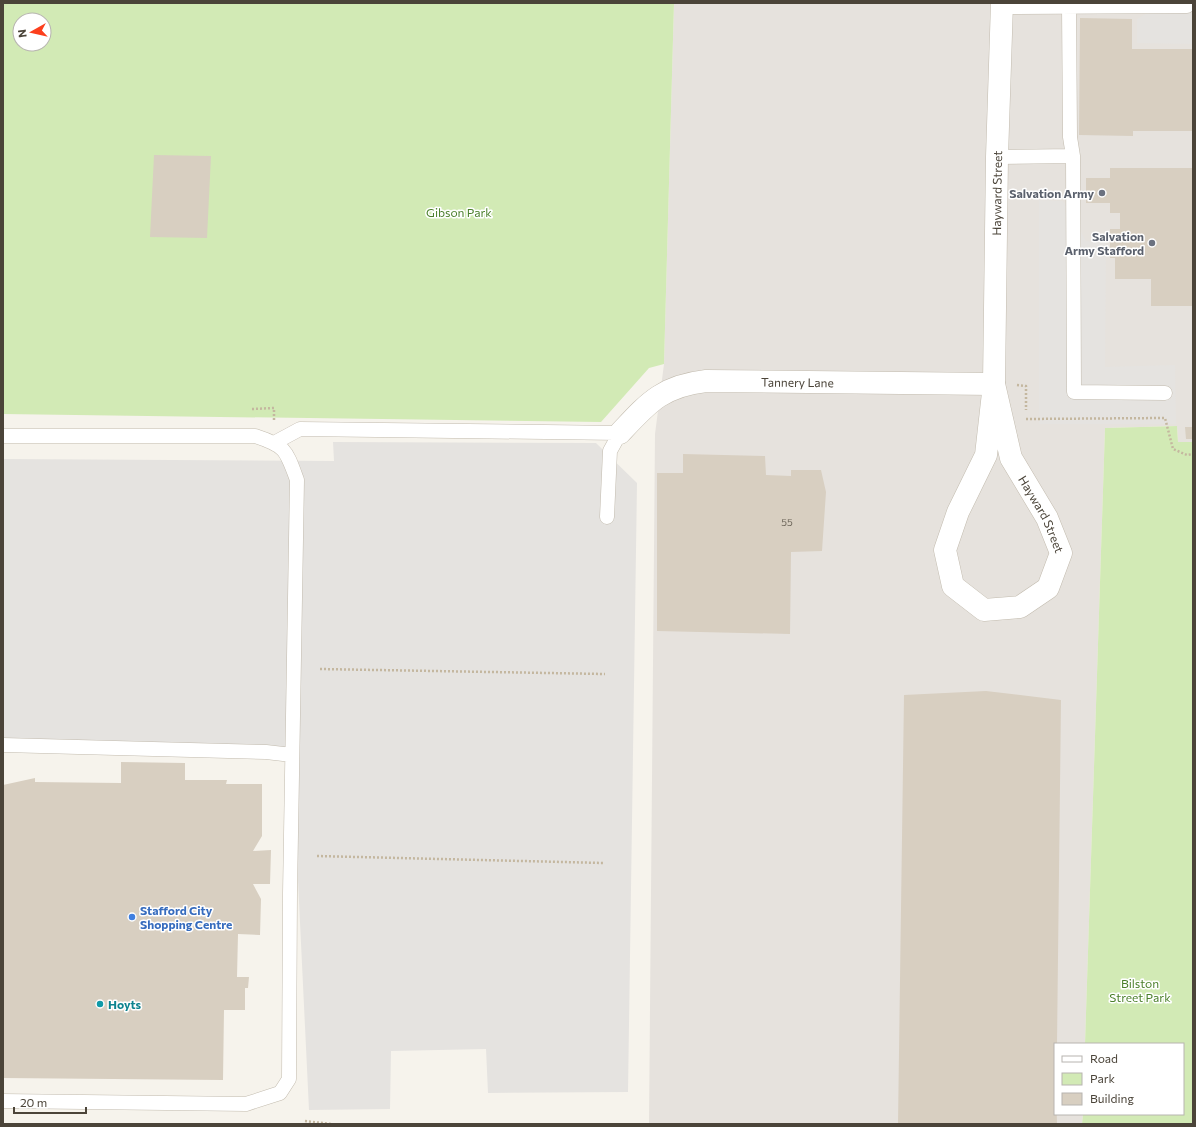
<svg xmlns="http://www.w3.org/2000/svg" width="1196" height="1127" font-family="Commissioner,sans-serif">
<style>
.industrial{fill:#e6e2dd}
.green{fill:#d2eab5;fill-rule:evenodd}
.parking{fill:#e5e3e0}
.building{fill:#d8cfc1}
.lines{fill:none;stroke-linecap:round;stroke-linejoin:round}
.service-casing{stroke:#c2bbae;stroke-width:15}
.minor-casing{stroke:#c2bbae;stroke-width:23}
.path{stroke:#c4b79f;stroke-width:2.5;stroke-dasharray:2 2;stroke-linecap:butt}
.service{stroke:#fff;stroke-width:14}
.minor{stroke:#fff;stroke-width:22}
.worship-dot{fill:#6b7280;stroke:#fff;stroke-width:1.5}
.shop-dot{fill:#3f7fe0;stroke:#fff;stroke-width:1.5}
.culture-dot{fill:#0f9aa8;stroke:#fff;stroke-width:1.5}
.labels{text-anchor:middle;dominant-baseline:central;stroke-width:3;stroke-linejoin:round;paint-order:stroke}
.number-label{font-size:10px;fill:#6e675b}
.street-label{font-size:12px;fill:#4b4439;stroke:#fff}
.worship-label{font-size:12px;font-weight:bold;fill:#5b616d;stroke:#fff;text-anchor:end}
.park-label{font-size:12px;fill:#4a7f2a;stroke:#fff}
.shop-label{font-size:12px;font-weight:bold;fill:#366cbe;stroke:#fff;text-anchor:start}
.culture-label{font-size:12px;font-weight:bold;fill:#0d838f;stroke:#fff;text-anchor:start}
</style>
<rect width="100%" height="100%" fill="#f6f3ec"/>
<!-- industrial -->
<path class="industrial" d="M674,3H1193V442H1178L1177,426L1105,428L1085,1044H1055V1114H1083L1082,1124H649L655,434L664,364Z"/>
<!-- green -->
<path class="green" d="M3,3H674L664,364L649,368L601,422L3,414ZM20,20H44V44H20Z
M1177,426L1178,442H1193V1124H1082L1083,1114H1183V1044H1085L1105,428Z"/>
<!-- parking -->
<path class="parking" d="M1165,3H1193V44L1137,43V19Z
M1039,200L1063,201L1086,241L1106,242L1105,367L1175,365L1176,424H1039Z
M333,442L596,443L637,483L628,1092L488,1093L486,1049L391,1051L390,1109L309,1110L292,755L3,746V459L334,461Z"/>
<!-- building -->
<path class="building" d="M1080,18L1132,19V49H1193V131H1133V136L1079,135Z
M154,155L211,156L207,238L150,237Z
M1110,168H1193V306H1151V279H1115V258H1110V229H1120V213H1110V203H1086V178H1110Z
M1185,427H1193V439H1186Z
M683,454L765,456L766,475L791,476V470H821L826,492L822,551L791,552L790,634L657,631V473H683Z
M986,691L1061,700L1057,1044H1055L1057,1124H898L904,695Z
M121,762L185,763V780H227L226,784H262V836L253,851L271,850L270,884H253L261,899L260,935L238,934L237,977H249L248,988H245V1010H224L223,1080L3,1078V785L35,778V782L121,783Z"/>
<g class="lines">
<defs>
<path id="service" d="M1069,6L1070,137L1073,156
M1002,7L1187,6
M997,157L1073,156L1074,392L1165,393
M3,436H255C286,446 286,450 297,480L290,893L289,1079L280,1093L246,1104L3,1101
M274,443L300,429L620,433L610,451L607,517
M3,745L266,752L292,755"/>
<g id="minor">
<path id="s1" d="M994,384L1011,458L1047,518L1061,553L1048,588L1020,607L984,610L953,586L945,550L958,512L986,455L994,384L997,157L1002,3"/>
<path id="s2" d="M620,433C648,403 662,386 706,381L994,384"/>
</g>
</defs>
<!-- service casing -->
<use href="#service" class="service-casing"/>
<!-- minor casing -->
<use href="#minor" class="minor-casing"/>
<!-- path -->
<path class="path" d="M1017,385L1026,386V410
M252,409L274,408V420
M1026,419L1165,418L1173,449L1187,455L1193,454
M320,669L605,674
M317,856L604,863
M305,1121L331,1124"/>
<!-- service -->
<use href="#service" class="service"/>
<!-- minor -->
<use href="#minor" class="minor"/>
</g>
<!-- markers -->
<g class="worship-dot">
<circle cx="1102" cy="193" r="4"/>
<circle cx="1152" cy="243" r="4"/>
</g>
<circle class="shop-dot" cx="132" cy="917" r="4"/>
<circle class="culture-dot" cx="100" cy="1004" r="4"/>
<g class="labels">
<!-- number labels -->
<g class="number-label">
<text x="787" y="522">55</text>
</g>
<!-- street labels -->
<g class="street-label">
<text stroke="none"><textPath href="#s1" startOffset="733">Hayward Street</textPath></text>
<text stroke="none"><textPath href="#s2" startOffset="195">Tannery Lane</textPath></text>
<text stroke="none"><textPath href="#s1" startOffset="140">Hayward Street</textPath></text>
</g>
<!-- worship labels -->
<g class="worship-label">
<text x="1094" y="193">Salvation Army</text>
<text x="1144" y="236">Salvation<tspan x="1144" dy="14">Army Stafford</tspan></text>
</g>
<!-- park labels -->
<g class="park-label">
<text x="459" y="212">Gibson Park</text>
<text x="1140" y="983">Bilston<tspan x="1140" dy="14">Street Park</tspan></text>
</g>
<!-- shop labels -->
<g class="shop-label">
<text x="140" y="910">Stafford City<tspan x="140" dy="14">Shopping Centre</tspan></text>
</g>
<!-- culture labels -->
<g class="culture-label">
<text x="108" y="1004">Hoyts</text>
</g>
</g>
<!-- border -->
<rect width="1196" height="1127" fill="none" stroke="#4b4439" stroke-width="8"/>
<!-- legend -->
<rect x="1054" y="1043" width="130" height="72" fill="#ffffff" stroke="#b7b4b0"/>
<rect x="1062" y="1056" width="20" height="6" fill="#ffffff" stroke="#b7b4b0"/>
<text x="1090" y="1063" font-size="12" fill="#4b4439">Road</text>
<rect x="1062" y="1073" width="20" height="12" fill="#d2eab5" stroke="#b7b4b0"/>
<text x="1090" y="1083" font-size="12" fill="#4b4439">Park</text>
<rect x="1062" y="1093" width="20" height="12" fill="#d8cfc1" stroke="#b7b4b0"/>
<text x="1090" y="1103" font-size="12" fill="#4b4439">Building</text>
<!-- north arrow -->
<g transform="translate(32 32) rotate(262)"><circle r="19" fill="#ffffff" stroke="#b7b4b0"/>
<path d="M0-3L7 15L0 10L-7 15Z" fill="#fc3f1d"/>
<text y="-6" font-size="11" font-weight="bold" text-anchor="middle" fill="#4b4439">N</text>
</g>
<!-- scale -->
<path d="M14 1107v6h72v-6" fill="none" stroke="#4b4439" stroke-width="2"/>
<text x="20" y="1107" font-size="12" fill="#4b4439" stroke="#ffffff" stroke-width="3" paint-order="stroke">20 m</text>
</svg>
